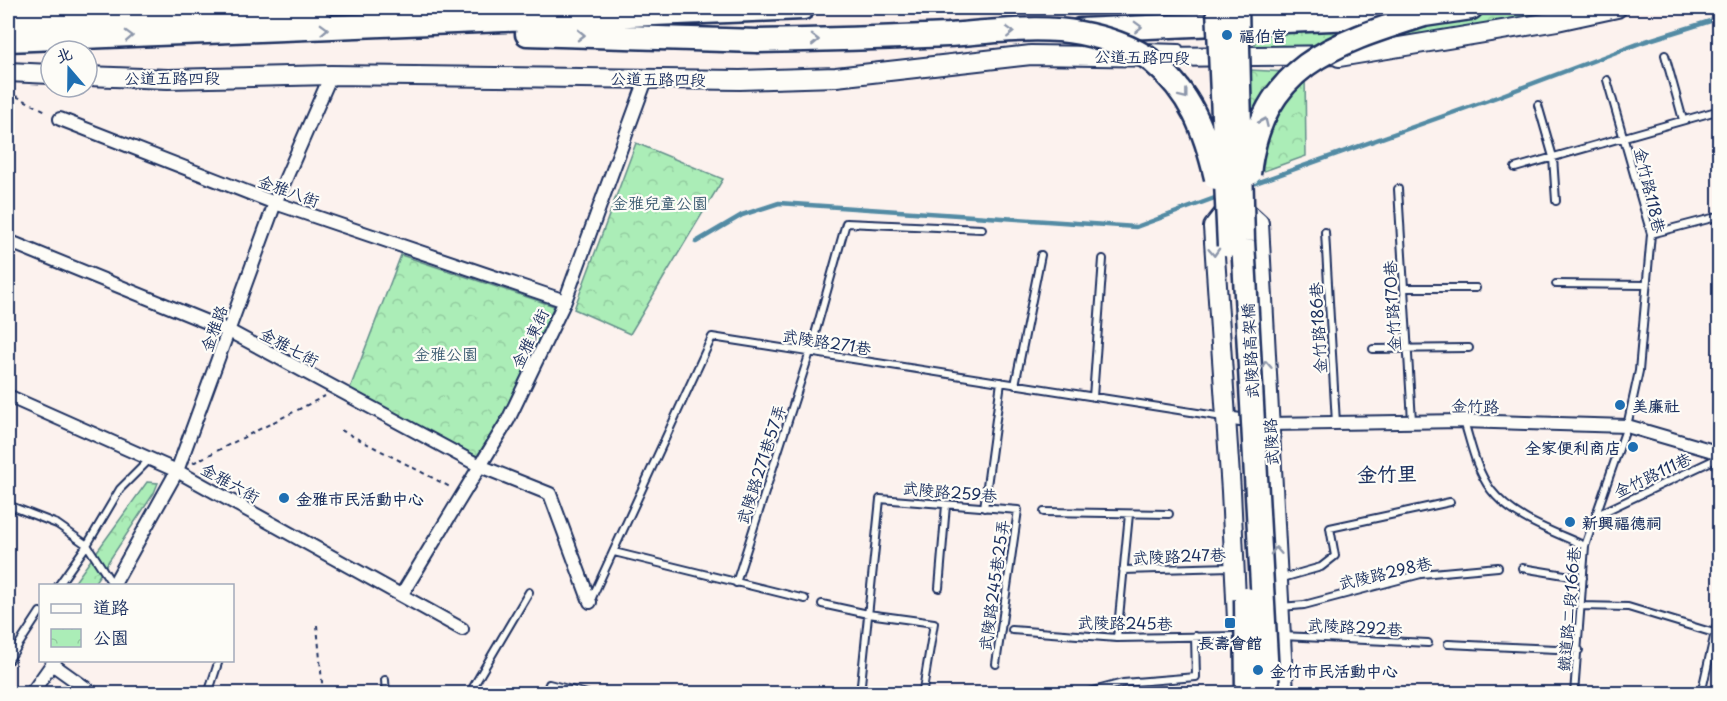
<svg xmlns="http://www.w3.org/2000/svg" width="1727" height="701" font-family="'Playpen Sans','LXGW WenKai TC',sans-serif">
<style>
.park{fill:url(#park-crowns);stroke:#638e8a;stroke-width:1.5}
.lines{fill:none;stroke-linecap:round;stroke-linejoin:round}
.stream{stroke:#538ba4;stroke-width:4.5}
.lane-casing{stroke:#1b2f5e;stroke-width:10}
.street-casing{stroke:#1b2f5e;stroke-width:16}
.secondary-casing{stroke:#1b2f5e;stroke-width:22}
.highway-casing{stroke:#1b2f5e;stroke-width:27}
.path{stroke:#1b2f5e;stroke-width:2;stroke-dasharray:4.5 4.5;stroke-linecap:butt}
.lane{stroke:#fdfcf7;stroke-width:6}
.street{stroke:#fdfcf7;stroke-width:12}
.secondary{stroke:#fdfcf7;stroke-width:18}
.highway{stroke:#fdfcf7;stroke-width:22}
.highway-bridge-casing{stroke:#1b2f5e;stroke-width:27;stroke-linecap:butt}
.highway-bridge{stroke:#fdfcf7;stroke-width:22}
.oneway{stroke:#8c96aa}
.poi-dot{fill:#1f6fb2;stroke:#fdfcf7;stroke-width:2}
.labels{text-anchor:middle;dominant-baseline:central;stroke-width:4.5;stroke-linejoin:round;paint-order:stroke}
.poi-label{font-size:16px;font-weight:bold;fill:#1b2f5e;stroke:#fdfcf7;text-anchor:start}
.street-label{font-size:16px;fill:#1b2f5e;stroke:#fdfcf7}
.park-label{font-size:16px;fill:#3f5e74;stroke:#fdfcf7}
.quarter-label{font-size:20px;font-weight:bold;fill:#1b2f5e;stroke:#fdfcf7}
</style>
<defs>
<pattern id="park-crowns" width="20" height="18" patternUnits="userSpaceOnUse" patternTransform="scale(1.5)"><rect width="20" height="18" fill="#abedb7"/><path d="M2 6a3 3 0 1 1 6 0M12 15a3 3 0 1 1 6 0" fill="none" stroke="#93cca0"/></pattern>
</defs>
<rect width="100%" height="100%" fill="#fcf2ee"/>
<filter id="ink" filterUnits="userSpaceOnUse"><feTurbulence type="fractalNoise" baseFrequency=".0167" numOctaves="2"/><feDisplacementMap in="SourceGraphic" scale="12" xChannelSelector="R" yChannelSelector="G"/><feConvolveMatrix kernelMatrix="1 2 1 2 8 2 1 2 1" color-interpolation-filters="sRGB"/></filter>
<g filter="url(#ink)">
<!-- park -->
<path class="park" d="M1397,8H1593L1351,51H1255V26Z
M1249,70L1305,73L1306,156L1250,176Z
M636,143L723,179L630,334L574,309Z
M401,255L554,306L503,416L477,456L349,391Z
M147,482L158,483L154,493L93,585L72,586Z"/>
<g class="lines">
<!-- stream -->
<path class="stream" d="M1250,185L1497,97L1643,42L1720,18
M696,242L742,215L779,203L1136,227L1220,196"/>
<defs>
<path id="lane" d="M1144,47L1179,48
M1665,55L1683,120
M1538,105L1553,157L1556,201
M1515,168L1720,110
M1398,189L1412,421
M1325,232L1336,423
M1651,234L1720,216
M1556,284L1646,285
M1404,288H1476
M1373,349L1469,348
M1015,385L1041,255
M1093,397L1103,259
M1464,421C1471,444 1476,470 1491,490C1513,519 1553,531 1585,546
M8,505L57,524L87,545L113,585
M984,508L1001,382
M1044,512L1169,514
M1597,515L1720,457
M614,552L805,599
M1522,568L1583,578
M1123,570L1231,567
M1279,579L1321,567L1335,556L1330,528L1450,502
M736,583L810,352L846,223L982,229
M58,586L87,545L120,489L150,459
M939,588L946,505
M590,602L712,337L1223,417
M822,604L868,614L934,623L923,690
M1581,606L1628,607L1714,633
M1281,607L1304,605L1421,574L1498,567
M1012,630L1117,638L1237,636
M1282,636L1428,643
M1117,638L1129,514
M1448,644L1579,650
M8,661L40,612
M385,680L386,694
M208,694L219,660
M469,694L529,592
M545,694L549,684L587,694
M860,694L880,499L1018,510L996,664
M1082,694L1123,683L1196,677L1195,636
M1574,694L1585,546L1627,426L1639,371L1651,234L1607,80
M1701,694L1720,611"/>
<path id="street" d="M60,119L275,203L565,301
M8,241L229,331L480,466L550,494L590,602
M8,396L177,471L462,629
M1226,418L1269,424L1463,421L1627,426L1720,453
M113,586L177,471L275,203L331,75
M402,594L508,420L565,301L647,77
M52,664L94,694
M31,694L55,660"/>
<path id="secondary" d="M1339,57L1557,21L1617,8
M8,72L51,74
M87,76L168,79L331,75L740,80L836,77L1031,55L1162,57L1348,55
M1236,202L1259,223L1284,694
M1231,204L1213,227L1231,491L1237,620"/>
<path id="highway" d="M8,19L321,8
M1080,30L1424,15L1471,8
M527,34L757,41
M8,40L803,8"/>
</defs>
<!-- lane casing -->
<use href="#lane" class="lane-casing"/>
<!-- street casing -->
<use href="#street" class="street-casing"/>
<!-- secondary casing -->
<use href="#secondary" class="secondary-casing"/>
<!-- highway casing -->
<use href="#highway" class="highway-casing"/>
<!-- path -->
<path class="path" d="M8,92L48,112
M341,430L452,488
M193,463L325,396
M317,625L323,694"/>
<!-- lane -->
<use href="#lane" class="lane"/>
<!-- street -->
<use href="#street" class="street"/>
<!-- secondary -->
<use href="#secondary" class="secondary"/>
<!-- highway -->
<use href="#highway" class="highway"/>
<defs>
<path id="highway-bridge" d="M1218,8L1229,246
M1237,8L1243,241L1268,694
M757,41C821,40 884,38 948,35C990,32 1039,25 1080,33C1103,37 1134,47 1152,61C1191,93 1205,131 1216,178
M1249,174C1261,65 1335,43 1424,15
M1246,599L1247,694"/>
</defs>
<!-- highway-bridge casing -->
<use href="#highway-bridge" class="highway-bridge-casing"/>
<!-- highway-bridge -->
<use href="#highway-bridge" class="highway-bridge"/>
</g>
<!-- one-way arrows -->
<defs><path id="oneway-chevron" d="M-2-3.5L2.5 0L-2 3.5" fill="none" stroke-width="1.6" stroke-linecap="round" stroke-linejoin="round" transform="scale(1.5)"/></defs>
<g class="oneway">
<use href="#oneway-chevron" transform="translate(1138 27) rotate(-2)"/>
<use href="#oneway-chevron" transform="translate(324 29) rotate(-2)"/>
<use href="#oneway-chevron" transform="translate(1010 32) rotate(-2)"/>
<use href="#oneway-chevron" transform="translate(581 35) rotate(1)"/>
<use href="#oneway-chevron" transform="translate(129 36) rotate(-2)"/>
<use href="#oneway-chevron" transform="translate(815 40) rotate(-1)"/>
<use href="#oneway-chevron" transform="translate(1184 95) rotate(52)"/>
<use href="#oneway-chevron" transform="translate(1264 122) rotate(-66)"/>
<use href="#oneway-chevron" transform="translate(1214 252) rotate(87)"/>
<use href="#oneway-chevron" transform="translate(1266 365) rotate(-93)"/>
<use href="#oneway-chevron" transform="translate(1276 551) rotate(-93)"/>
</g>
</g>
<!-- markers -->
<g class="poi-dot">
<circle cx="1227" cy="35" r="6"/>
<circle cx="1620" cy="405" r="6"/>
<circle cx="1633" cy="447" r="6"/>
<circle cx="284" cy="498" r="6"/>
<circle cx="1570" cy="522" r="6"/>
<rect x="1224" y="617" width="12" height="12" rx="3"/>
<circle cx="1258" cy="670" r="6"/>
</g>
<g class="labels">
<!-- poi labels -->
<g class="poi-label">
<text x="1239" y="35">福伯宮</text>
<text x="1632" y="405">美廉社</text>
<text x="1621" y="447" text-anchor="end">全家便利商店</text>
<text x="296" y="498">金雅市民活動中心</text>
<text x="1582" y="522">新興福德祠</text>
<text x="1230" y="642" text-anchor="middle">長壽會館</text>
<text x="1270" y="670">金竹市民活動中心</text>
</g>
<!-- street labels -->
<g class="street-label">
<text transform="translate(1142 56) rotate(1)">公道五路四段</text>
<text x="172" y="77">公道五路四段</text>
<text transform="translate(658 78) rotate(1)">公道五路四段</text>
<text transform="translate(289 190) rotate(20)">金雅八街</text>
<text transform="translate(1651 190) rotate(77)">金竹路118巷</text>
<text transform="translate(1391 306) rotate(-93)">金竹路170巷</text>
<text transform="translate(213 328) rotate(-70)">金雅路</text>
<text transform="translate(1317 328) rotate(-93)">金竹路186巷</text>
<text transform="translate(529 338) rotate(-64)">金雅東街</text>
<text transform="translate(827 341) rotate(9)">武陵路271巷</text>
<text transform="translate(290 346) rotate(28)">金雅七街</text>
<text transform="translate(1249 351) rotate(-93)">武陵路高架橋</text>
<text transform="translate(1475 405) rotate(1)">金竹路</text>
<text transform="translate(1270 442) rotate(-93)">武陵路</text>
<text transform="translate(760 464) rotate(-72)">武陵路271巷57弄</text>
<text transform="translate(1652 474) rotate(-25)">金竹路111巷</text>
<text transform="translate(231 482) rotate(29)">金雅六街</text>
<text transform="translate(950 491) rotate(5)">武陵路259巷</text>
<text transform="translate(1179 555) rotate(-2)">武陵路247巷</text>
<text transform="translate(1385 572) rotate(-13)">武陵路298巷</text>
<text transform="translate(993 585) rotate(-82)">武陵路245巷25弄</text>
<text transform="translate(1568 609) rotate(-85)">鐵道路二段166巷</text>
<text transform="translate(1125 622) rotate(1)">武陵路245巷</text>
<text transform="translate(1355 626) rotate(3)">武陵路292巷</text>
</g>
<!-- park labels -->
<g class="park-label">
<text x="660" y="202">金雅兒童公園</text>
<text x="446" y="353">金雅公園</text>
</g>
<!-- quarter labels -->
<g class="quarter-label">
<text x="1387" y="473">金竹里</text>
</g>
</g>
<!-- margin -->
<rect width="1727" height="701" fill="none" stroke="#fdfcf7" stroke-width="30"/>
<rect x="15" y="15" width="1697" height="671" fill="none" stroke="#1b2f5e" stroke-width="2" filter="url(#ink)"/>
<!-- legend -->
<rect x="39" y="584" width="195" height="78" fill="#fdfcf7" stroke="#a3aaba" stroke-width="1.5"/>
<rect x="51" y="604" width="30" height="9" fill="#fdfcf7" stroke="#a3aaba" stroke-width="1.5"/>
<text x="93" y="614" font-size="18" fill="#1b2f5e">道路</text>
<rect x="51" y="629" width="30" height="18" fill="url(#park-crowns)" stroke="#a3aaba" stroke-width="1.5"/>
<text x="93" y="644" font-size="18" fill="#1b2f5e">公園</text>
<!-- north arrow -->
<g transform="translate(69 69) rotate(340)"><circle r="28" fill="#fdfcf7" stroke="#a3aaba" stroke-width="1.5"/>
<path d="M0-4.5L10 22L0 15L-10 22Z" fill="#1f6fb2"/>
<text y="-9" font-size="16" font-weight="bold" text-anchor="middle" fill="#1b2f5e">北</text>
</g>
</svg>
